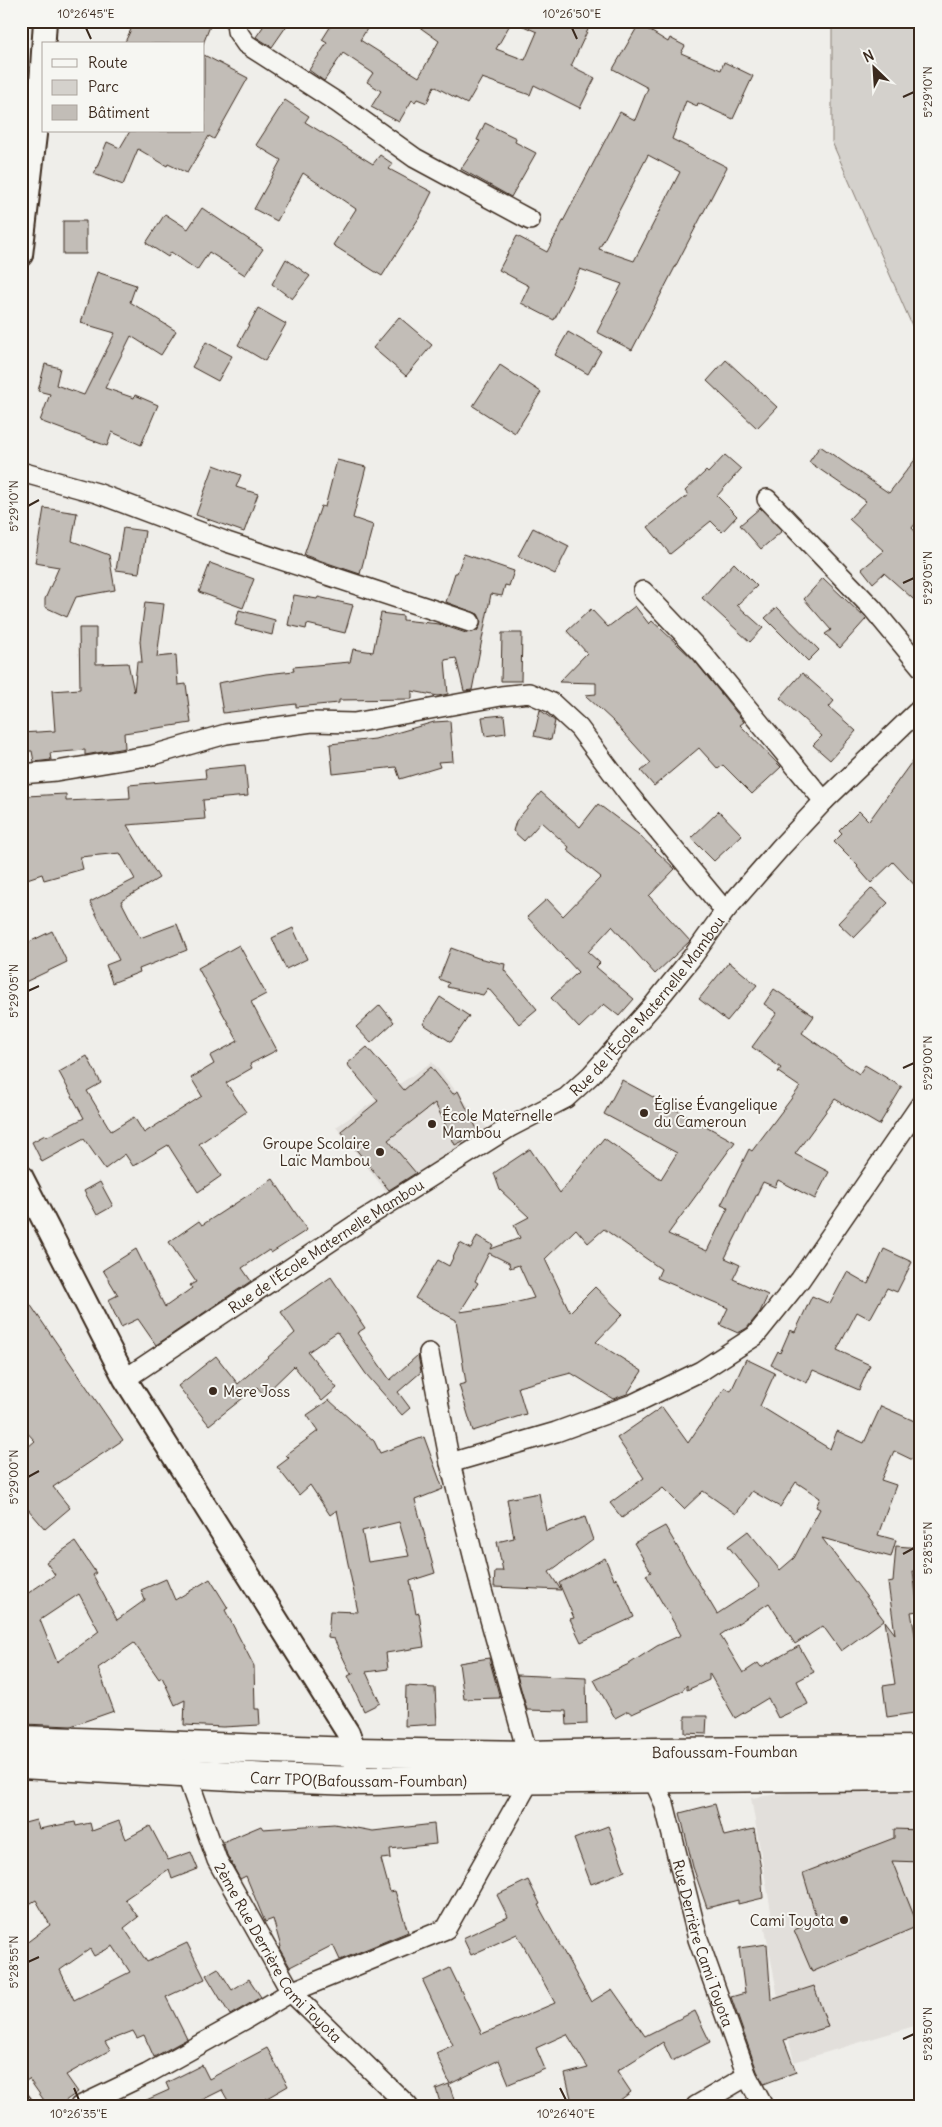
<svg xmlns="http://www.w3.org/2000/svg" width="942" height="2127" font-family="Delius,sans-serif">
<style>
.built{fill:#e2dfdb}
.green{fill:#d4d1cc;stroke:#887e75}
.building{fill:#c2bdb7;stroke:#3b2a1e;fill-rule:evenodd}
.lines{fill:none;stroke-linecap:round;stroke-linejoin:round}
.minor-casing{stroke:#3b2a1e;stroke-width:22}
.tertiary-casing{stroke:#3b2a1e;stroke-width:26}
.trunk-casing{stroke:#3b2a1e;stroke-width:31}
.minor{stroke:#f6f6f2;stroke-width:19}
.tertiary{stroke:#f6f6f2;stroke-width:22}
.trunk{stroke:#f6f6f2;stroke-width:28}
.ticks{fill:none;stroke:#3b2a1e;stroke-width:2}
.poi-dot{fill:#3b2a1e;stroke:#f6f6f2;stroke-width:2}
.labels{text-anchor:middle;dominant-baseline:central;stroke-width:4;stroke-linejoin:round;paint-order:stroke}
.street-label{font-size:15px;fill:#3b2a1e;stroke:#f6f6f2}
.poi-label{font-size:15px;fill:#3b2a1e;stroke:#f6f6f2;text-anchor:start}
.neatline{fill:none;stroke:#3b2a1e;stroke-width:2}
.ticks-label{font-size:12px;text-anchor:middle;fill:#3b2a1e}
</style>
<rect width="100%" height="100%" fill="#efeeea"/>
<filter id="ink" filterUnits="userSpaceOnUse"><feTurbulence type="fractalNoise" baseFrequency=".02" numOctaves="2"/><feDisplacementMap in="SourceGraphic" scale="10" xChannelSelector="R" yChannelSelector="G"/><feConvolveMatrix kernelMatrix="1 2 1 2 8 2 1 2 1" color-interpolation-filters="sRGB"/></filter>
<g filter="url(#ink)">
<!-- built -->
<path class="built" d="M432,1062L490,1132L392,1199L336,1127Z
M921,1791V2024L794,2062L777,1992L765,1928L771,1911L751,1798L787,1793Z"/>
<!-- green -->
<path class="green" d="M832,21H921V346L832,142Z"/>
<!-- building -->
<path class="building" d="M135,21H212L203,44H124Z
M267,21H290L272,47L256,37Z
M334,21H372L360,40L419,77L439,41L411,21H592L571,66L595,78L580,108L534,85L530,95L482,78L467,104L434,86L427,103L417,99L415,102L412,100L399,122L371,107L381,91L367,82L373,73L343,53L324,81L309,70L327,43L322,40ZM512,21L537,32L525,60L496,49Z
M639,24L668,42L670,38L685,46L681,53L721,70L724,62L753,76L733,119L698,103L697,106L686,101L672,139L727,167L632,350L597,332L622,284L580,269L554,320L521,303L529,286L499,270L517,236L547,252L620,112L635,120L648,88L613,69ZM648,155L680,172L634,261L599,249Z
M204,55L248,78L214,139L209,136L187,173L168,164L167,166L138,149L123,185L94,174L107,142L120,148L130,131H204Z
M285,100L309,116L305,122L373,164L380,155L393,164L389,169L432,192L419,218L382,276L333,245L356,209L303,173L277,221L254,209L281,160L256,145Z
M485,123L516,138L515,142L536,153L511,197L461,169L480,141L477,140Z
M202,208L263,249L245,275L209,252L197,270L171,252L168,257L146,243L165,214L188,229Z
M63,221H86V254H63Z
M286,259L310,276L292,299L272,284Z
M97,272L136,285L130,302L176,331L161,355L131,336L105,388L134,398L135,395L158,405L141,445L112,432L107,446L40,421L50,394L38,391L45,364L60,368L56,385L84,395L115,333L81,323Z
M258,308L286,324L265,361L238,345Z
M399,317L432,345L406,376L373,348Z
M568,332L601,351L588,374L555,355Z
M206,342L232,356L218,381L192,367Z
M726,360L777,407L757,428L707,381Z
M500,365L541,392L515,433L473,406Z
M820,446L889,493L921,452V516L912,528L921,538V606L884,573L873,583L862,569L884,551L849,519L866,501L809,462Z
M725,455L741,469L717,496L737,516L722,532L711,521L670,554L648,527L688,495L685,491L706,471L708,473Z
M337,460L366,467L353,518L373,525L360,574L304,555L321,506L325,507Z
M214,465L241,475L236,487L258,494L244,532L196,515Z
M44,508L77,513L72,541L109,555L115,590L76,597L67,617L45,607V599L59,567L35,563Z
M760,508L782,531L761,549L740,525Z
M123,528L145,531L139,573L116,570Z
M533,528L569,546L555,574L518,556Z
M464,554L514,571L509,586L505,585L502,596L491,594L472,690L464,691L456,658L445,660L448,694L438,696L412,691V699L339,700V703L296,707V704L223,713L218,683L266,674L294,671L293,667L350,662L353,649L373,652L381,613L403,616V620L439,624L466,633L477,631L480,626L481,620L478,614L446,602L455,573H457Z
M210,563L254,579L243,608L199,592Z
M734,563L757,586L737,605L763,628L750,642L702,598Z
M823,578L866,619L840,648L825,634L831,630L804,599Z
M294,595L317,599L318,597L353,605L345,633L307,624L306,629L288,625Z
M145,602L164,604L157,657L176,655L178,685L186,684L191,723L124,733L125,748L85,755V750L50,753L51,760L34,762L32,751H21V733L55,731L52,691L80,689L79,628H96V664L128,663L134,692L137,662H142L140,641Z
M635,606L649,624L652,621L661,629L694,660L744,722L740,725L781,767L752,794L723,765L718,769L699,748L654,786L641,771L651,763L614,722L585,695L596,694V683L559,682L587,653L567,631L591,609L608,627Z
M777,607L819,650L808,661L765,618Z
M239,610L275,620L272,635L235,625Z
M502,633H522L521,681H501Z
M802,673L834,701L829,707L856,731L830,760L813,745L822,736L780,698Z
M540,710L555,721L551,740L534,736Z
M504,715L506,733L485,736L482,717Z
M450,721L453,761L438,762L440,767L400,779L396,767L333,774L330,744L375,739L434,722Z
M921,749V892L893,862L871,883L857,867L858,866L834,842L842,834L839,831L859,811L869,821Z
M245,765L248,796L203,800L205,819L127,825L159,878L121,901L140,938L177,924L187,950L139,969L140,972L112,983L106,965L119,960L90,902L135,879L120,853L80,857L83,869L44,880L42,874L21,881V845L28,842L26,796L66,794V801L130,798L129,785L206,778L205,769Z
M541,792L580,827L598,804L638,834L675,869L649,896L690,941L655,974L612,926L588,952L600,963L596,967L634,999L619,1016L604,1004L579,1028L551,998L578,972L527,917L547,899L563,916L601,877L567,850L569,847L541,822L524,841L513,831L516,821Z
M719,811L742,835L714,861L691,838Z
M872,888L888,903L854,938L838,923Z
M293,928L307,959L286,969L272,938Z
M52,931L67,962L21,984V946Z
M239,945L266,994L251,1002L277,1050L250,1064L252,1068L226,1083L246,1112L199,1144L221,1176L198,1192L168,1145L133,1166L125,1154L105,1169L84,1139L42,1162L32,1142L45,1135L46,1137L84,1118L59,1072L87,1056L101,1083L87,1091L111,1131L134,1117L144,1133L202,1096L191,1078L214,1064L210,1056L238,1041L198,968Z
M451,948L478,958L505,964L504,970L537,1009L519,1024L488,988L483,995L447,987L449,983L439,979Z
M729,962L757,985L727,1021L699,999Z
M774,989L814,1016L802,1033L859,1074L865,1065L902,1087L879,1125L835,1099L795,1154L829,1172L815,1199L778,1180L775,1187L763,1182L725,1258L740,1265L733,1279L768,1295L760,1312L747,1328L738,1333L720,1325L728,1308L657,1278L661,1269L604,1229L588,1243L576,1229L545,1259L570,1312L595,1287L623,1314L596,1342L642,1371L627,1394L613,1399L571,1373L518,1387L526,1414L473,1431L459,1385L466,1383L456,1320L415,1298L438,1260L449,1266L460,1243L471,1249L477,1236L493,1245L491,1249L520,1238L514,1225L529,1217L500,1190L494,1173L530,1149L560,1193L604,1138L661,1179L677,1153L604,1114L622,1080L735,1142L668,1234L707,1251L728,1208L721,1205L749,1149L752,1151L800,1087L778,1072L781,1068L752,1047L777,1013L764,1004ZM489,1253L509,1263L510,1268L519,1265L534,1298L506,1305L460,1312L478,1283L475,1281Z
M440,997L469,1016L451,1042L423,1024Z
M380,1005L394,1022L371,1043L356,1027Z
M367,1047L404,1090L431,1067L453,1094L458,1091L479,1133L455,1145L435,1103L388,1140L416,1173L389,1190L341,1131L378,1101L347,1064Z
M273,1179L307,1230L271,1253L269,1250L242,1268L251,1281L156,1345L138,1319L121,1327L108,1300L118,1295L103,1270L136,1249L165,1307L192,1288L190,1285L196,1282L169,1242L199,1221L202,1225Z
M100,1182L113,1206L97,1215L84,1191Z
M884,1249L912,1262L897,1292L887,1288L870,1319L857,1312L837,1350L870,1365L859,1390L813,1370L807,1383L771,1365L778,1351L780,1353L790,1330L795,1332L812,1296L830,1304L847,1272L868,1284Z
M331,1277L365,1328L357,1333L390,1380L418,1355L421,1372L398,1392L410,1408L402,1415L366,1374L337,1332L308,1352L337,1388L322,1401L294,1366L264,1395L257,1387L209,1425L178,1386L216,1356L238,1384L295,1333L281,1312Z
M21,1291L123,1440L53,1487L70,1508L45,1529L21,1501V1453L35,1441L21,1426Z
M746,1359L775,1373L760,1406L830,1449L837,1431L864,1443L881,1406L921,1424V1464L894,1451L881,1480L896,1485L878,1535L896,1540L891,1557L822,1538L884,1620L841,1651L823,1626L795,1644L769,1603L720,1635L743,1673L758,1663L761,1667L799,1646L814,1672L797,1681L808,1704L778,1718L768,1698L735,1718L709,1673V1680L687,1690V1685L681,1692L632,1714L628,1711L615,1718L594,1680L629,1664L657,1646L681,1635L646,1575L651,1572L634,1543L665,1526L717,1614L760,1586L728,1546L748,1531L780,1570L794,1558L820,1509L816,1507L820,1498L796,1482L780,1507L752,1491L736,1514L703,1491L684,1509L663,1488L622,1518L610,1503L644,1478L617,1438L662,1407L688,1443L725,1388L731,1391Z
M329,1400L374,1441L380,1453L424,1437L443,1489L415,1500L435,1573L410,1581L416,1614L419,1613L424,1647L386,1653L388,1669L366,1672L380,1703L364,1711L348,1676L354,1673L351,1674L334,1639L328,1638L330,1611L358,1612L337,1510L330,1515L310,1485L299,1495L277,1467L289,1458L286,1455L318,1431L307,1415ZM399,1522L409,1556L368,1562L362,1531Z
M539,1493L546,1531L585,1517L593,1540L549,1572L561,1590L494,1587L495,1571H503L497,1542L514,1538L507,1499Z
M75,1542L96,1573L93,1575L117,1620L145,1600L141,1590L166,1579L175,1600L210,1579L228,1608L225,1610L254,1666L255,1709H259L260,1725L223,1727L184,1725L185,1700L175,1705L162,1677L159,1679L134,1643L98,1668L114,1711L71,1726L24,1724L25,1691L21,1690V1598L55,1575L46,1562ZM79,1594L99,1631L57,1662L40,1620Z
M896,1546L921,1548V1572L913,1571L918,1611L911,1612L921,1669V1712L887,1717L883,1686L895,1684L885,1621L895,1634L888,1583L893,1582Z
M605,1558L614,1579L617,1578L634,1617L581,1642L570,1619L574,1618L559,1583Z
M489,1658L500,1698L464,1699L459,1663Z
M517,1675L586,1678L587,1724L567,1725L566,1711L527,1710Z
M406,1686L435,1688L437,1724L405,1726Z
M685,1716H707L706,1734L685,1733Z
M715,1804L724,1836L754,1829L761,1869L763,1898L738,1904V1900L707,1908L693,1867L680,1813Z
M36,1820L39,1829L75,1822L76,1826L90,1823L92,1831L119,1821L126,1839L150,1826L168,1860L191,1852L198,1869L172,1879L169,1869L125,1899L138,1917L124,1928L147,1962L187,1943L205,1979L166,1997L187,2039L154,2057L144,2035L137,2038L133,2031L105,2042L110,2050L66,2075L78,2092L58,2106H48L29,2079L21,2084V1947L50,1925L36,1900L21,1909V1824ZM113,1946L130,1972L74,2000L60,1970L90,1949L94,1956Z
M334,1824L373,1831L434,1824L436,1844L390,1849L391,1858L381,1859L390,1892L395,1891L408,1932L340,1960L333,1945L290,1967L279,1948L281,1947L273,1919L265,1922L246,1876L240,1879L227,1855L223,1842L261,1826L263,1829Z
M608,1826L625,1871L591,1884L574,1839Z
M894,1829L921,1830V1862L892,1861L918,1926L812,1972L794,1930L817,1920L803,1873L894,1838Z
M528,1880L540,1904L538,1905L591,2002L612,1989L645,2036L695,2011L710,2042L672,2061L663,2042L617,2071L631,2092L612,2106H573L565,2074L588,2068L567,2034L536,2048L545,2069L509,2084L499,2060L450,2084L436,2053L453,2045L423,1981L450,1968L482,2034L555,2003L517,1934L471,1955L463,1938L508,1917L497,1895Z
M767,1944L771,2000L814,1986L828,2027L784,2040L796,2072L764,2084L757,2071L731,1997L745,1993L739,1948Z
M218,1968L232,1990L249,1979L261,1997L230,2015L206,1975Z
M267,2048L288,2086L253,2106H231L222,2090L190,2106H133L169,2090L166,2083L202,2065L209,2079Z
M449,2084L456,2106H441L436,2089Z"/>
<g class="lines">
<defs>
<g id="minor">
<path d="M236,21L237,31L246,44L338,103L415,158L530,220"/>
<path d="M21,472L97,493L227,542L470,622"/>
<path d="M767,499L873,609L921,667"/>
<path d="M643,591L702,653L824,801"/>
<path d="M21,774L56,771L153,755L226,734L312,722L354,723L501,696L529,693L552,703L579,728L629,795L725,911"/>
<path id="s1" d="M125,1379L364,1219L510,1127L566,1098L591,1075L655,1003L693,956L725,911L781,847L824,801L921,708"/>
<path d="M450,1463L556,1432L633,1404L701,1371L755,1336L800,1280L921,1104"/>
<path id="s2" d="M186,1773L217,1860L291,1992L408,2106"/>
<path id="s3" d="M653,1779L664,1803L698,1939L747,2076L763,2106"/>
<path d="M21,2102L24,2106"/>
<path d="M80,2106L147,2074L242,2021L291,1992L446,1929L530,1780L528,1755L481,1587L450,1463L429,1353"/>
<path d="M696,2106L747,2076"/>
</g>
<path id="tertiary" d="M21,255L41,83L45,21
M21,1176L125,1379L348,1733L355,1752L356,1767"/>
<g id="trunk">
<path id="s4" d="M21,1740L355,1752L528,1755L653,1752L921,1750"/>
<path id="s5" d="M21,1764L269,1778L356,1781L921,1776"/>
</g>
</defs>
<!-- minor casing -->
<use href="#minor" class="minor-casing"/>
<!-- tertiary casing -->
<use href="#tertiary" class="tertiary-casing"/>
<!-- trunk casing -->
<use href="#trunk" class="trunk-casing"/>
<!-- minor -->
<use href="#minor" class="minor"/>
<!-- tertiary -->
<use href="#tertiary" class="tertiary"/>
<!-- trunk -->
<use href="#trunk" class="trunk"/>
</g>
</g>
<!-- ticks -->
<path class="ticks" d="M86,28L91,39M572,28L577,39M903,97L914,92M28,506L39,500M903,583L914,578M28,991L39,986M903,1068L914,1063M28,1477L39,1471M903,1554L914,1548M28,1962L39,1957M903,2039L914,2034M74,2088L79,2100M560,2088L566,2100"/>
<!-- markers -->
<g class="poi-dot">
<circle cx="644" cy="1113" r="5"/>
<circle cx="432" cy="1124" r="5"/>
<circle cx="380" cy="1152" r="5"/>
<circle cx="213" cy="1391" r="5"/>
<circle cx="844" cy="1920" r="5"/>
</g>
<g class="labels">
<!-- street labels -->
<g class="street-label">
<text stroke="none"><textPath href="#s1" startOffset="646">Rue de l'École Maternelle Mambou</textPath></text>
<text stroke="none"><textPath href="#s1" startOffset="241">Rue de l'École Maternelle Mambou</textPath></text>
<text stroke="none"><textPath href="#s4" startOffset="704">Bafoussam-Foumban</textPath></text>
<text stroke="none"><textPath href="#s5" startOffset="338">Carr TPO(Bafoussam-Foumban)</textPath></text>
<text stroke="none"><textPath href="#s3" startOffset="172">Rue Derrière Cami Toyota</textPath></text>
<text stroke="none"><textPath href="#s2" startOffset="204">2ème Rue Derrière Cami Toyota</textPath></text>
</g>
<!-- poi labels -->
<g class="poi-label">
<text x="654" y="1104">Église Évangelique<tspan x="654" dy="17">du Cameroun</tspan></text>
<text x="442" y="1115">École Maternelle<tspan x="442" dy="17">Mambou</tspan></text>
<text x="370" y="1143" text-anchor="end">Groupe Scolaire<tspan x="370" dy="17">Laïc Mambou</tspan></text>
<text x="223" y="1391">Mere Joss</text>
<text x="834" y="1920" text-anchor="end">Cami Toyota</text>
</g>
</g>
<!-- margin -->
<rect width="942" height="2127" fill="none" stroke="#f6f6f2" stroke-width="55"/>
<!-- legend -->
<rect x="42" y="42" width="162" height="90" fill="#f6f6f2" stroke="#aba49d"/>
<rect x="52" y="59" width="25" height="8" fill="#f6f6f2" stroke="#aba49d"/>
<text x="88" y="68" font-size="15" fill="#3b2a1e">Route</text>
<rect x="52" y="80" width="25" height="15" fill="#d4d1cc" stroke="#aba49d"/>
<text x="88" y="92" font-size="15" fill="#3b2a1e">Parc</text>
<rect x="52" y="105" width="25" height="15" fill="#c2bdb7" stroke="#aba49d"/>
<text x="88" y="118" font-size="15" fill="#3b2a1e">Bâtiment</text>
<!-- north arrow -->
<g transform="translate(874 68) rotate(335)" stroke="#f6f6f2" stroke-width="4" paint-order="stroke">
<path d="M0-4L9 19L0 12L-9 19Z" fill="#3b2a1e"/>
<text y="-8" font-size="14" font-weight="bold" text-anchor="middle" fill="#3b2a1e">N</text>
</g>
<rect x="28" y="28" width="886" height="2072" class="neatline"/>
<g class="ticks-label">
<text x="86" y="18">10°26'45"E</text>
<text x="572" y="18">10°26'50"E</text>
<text transform="translate(928 92) rotate(-90)" y="4">5°29'10"N</text>
<text transform="translate(14 506) rotate(-90)" y="4">5°29'10"N</text>
<text transform="translate(928 578) rotate(-90)" y="4">5°29'05"N</text>
<text transform="translate(14 991) rotate(-90)" y="4">5°29'05"N</text>
<text transform="translate(928 1063) rotate(-90)" y="4">5°29'00"N</text>
<text transform="translate(14 1477) rotate(-90)" y="4">5°29'00"N</text>
<text transform="translate(928 1548) rotate(-90)" y="4">5°28'55"N</text>
<text transform="translate(14 1962) rotate(-90)" y="4">5°28'55"N</text>
<text transform="translate(928 2034) rotate(-90)" y="4">5°28'50"N</text>
<text x="79" y="2118">10°26'35"E</text>
<text x="566" y="2118">10°26'40"E</text>
</g>
</svg>
